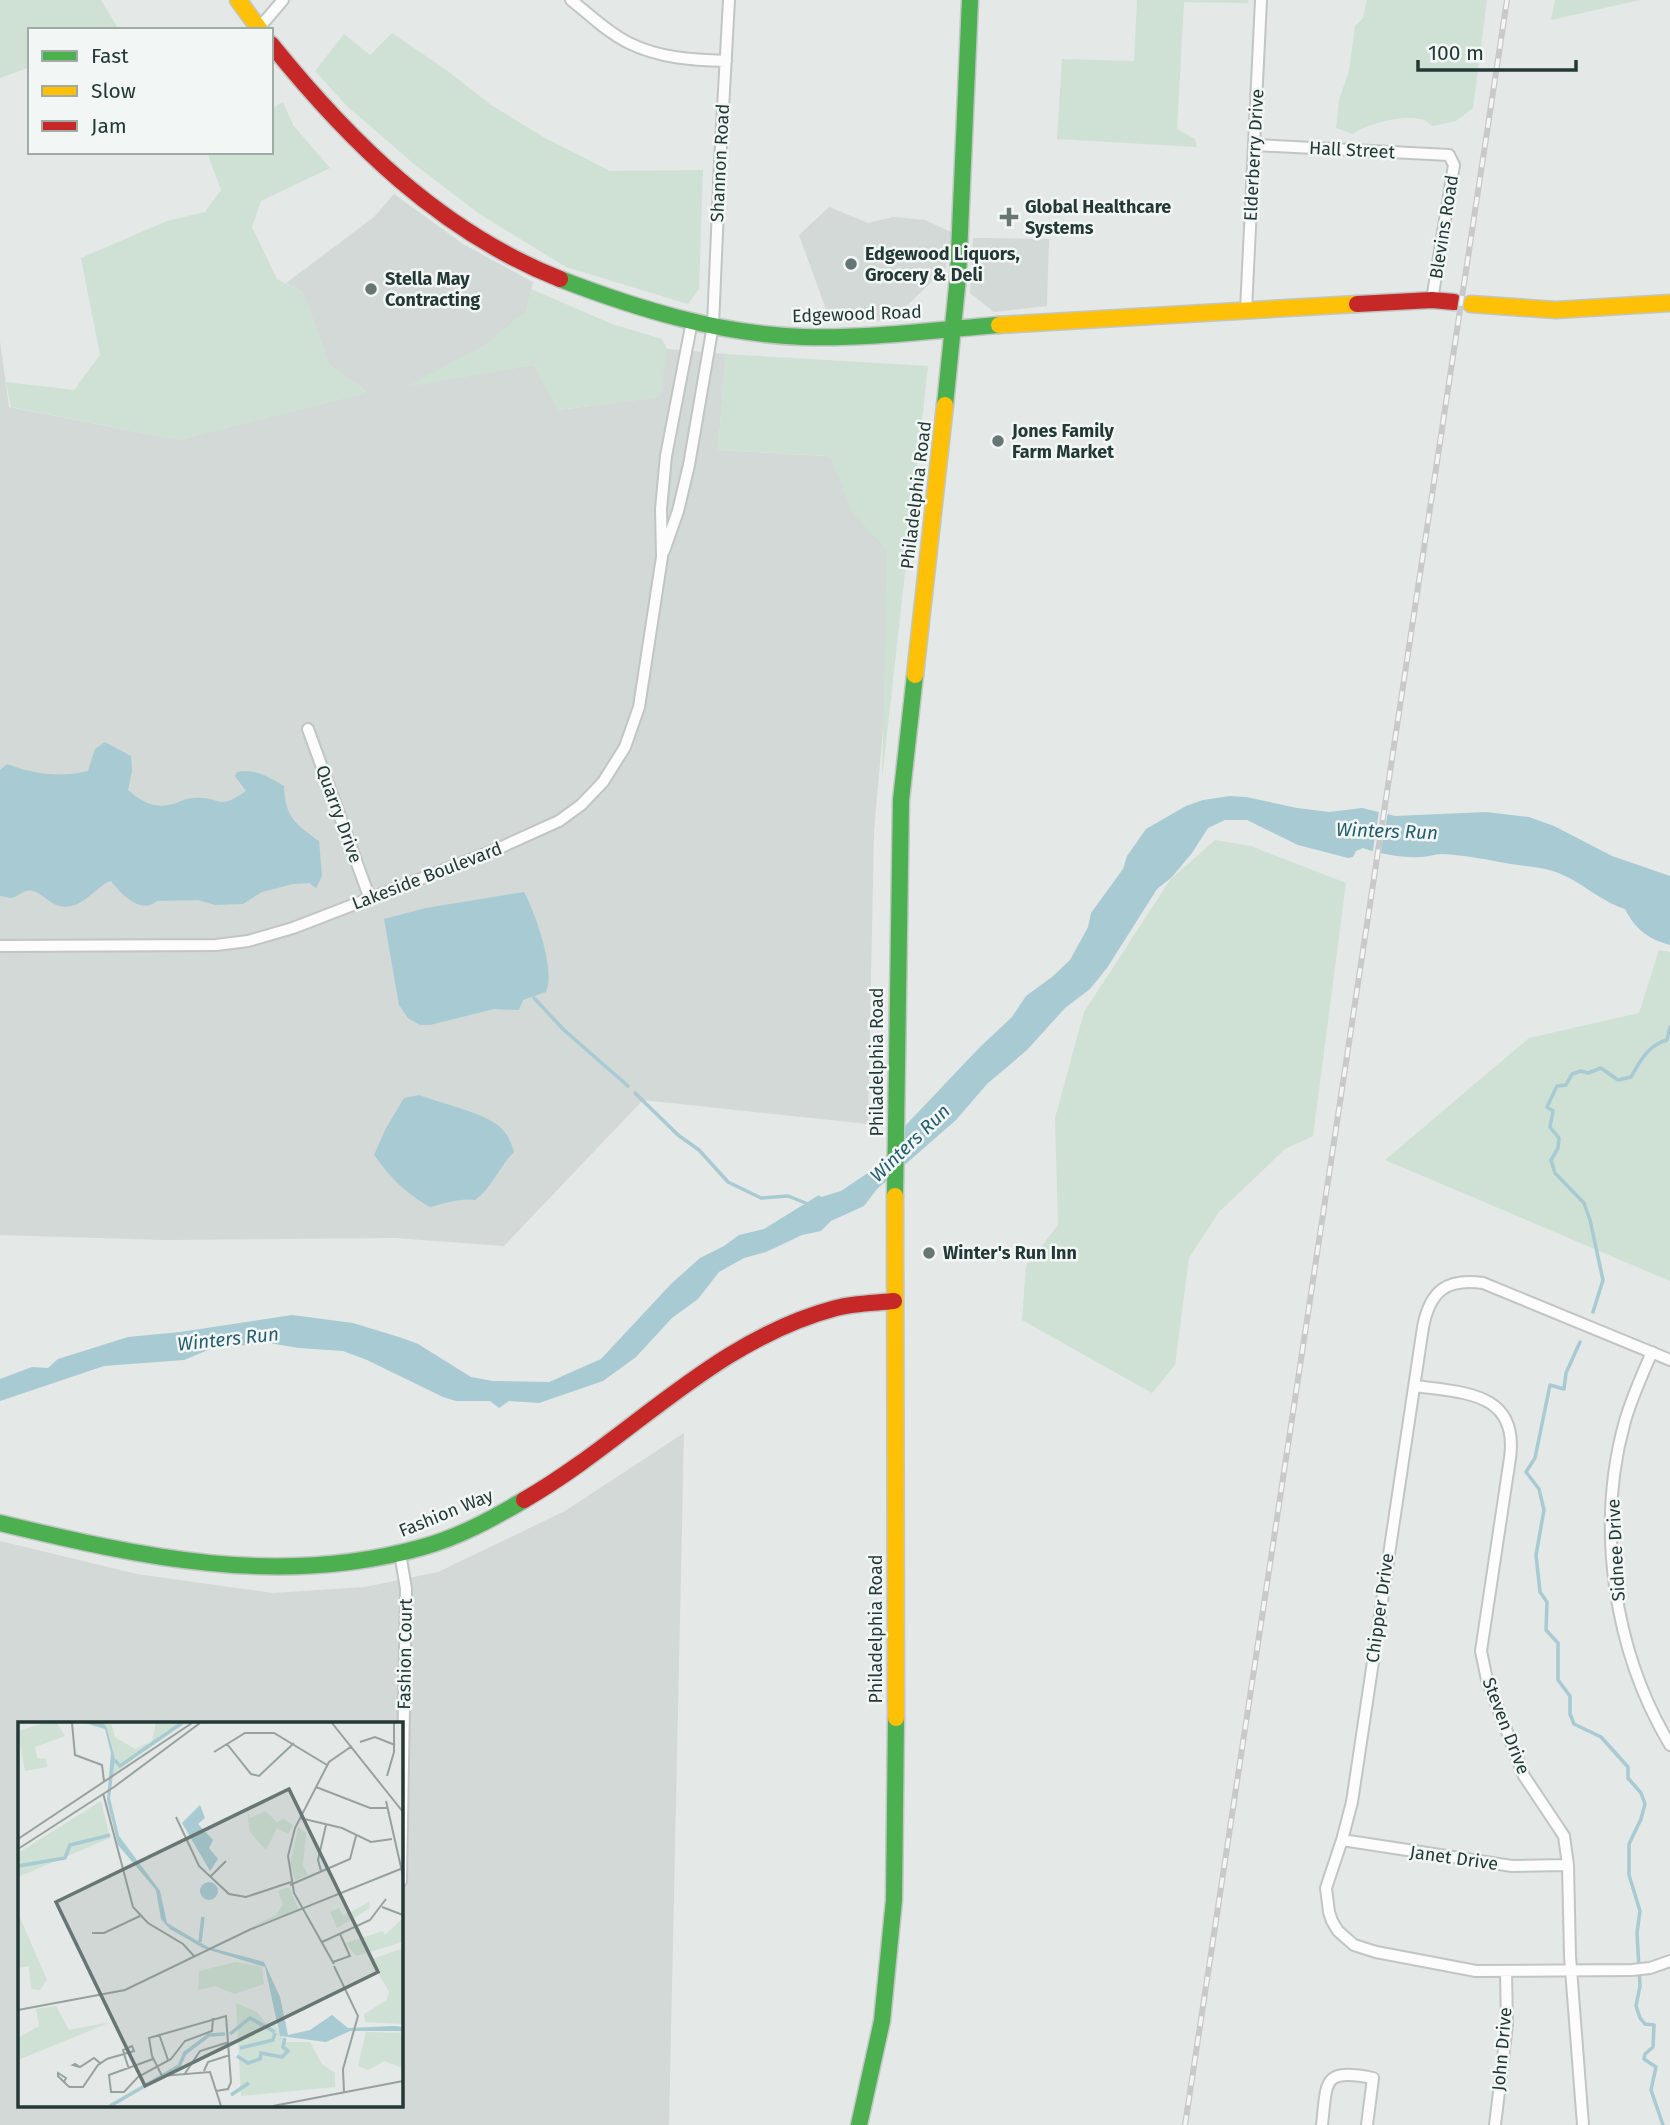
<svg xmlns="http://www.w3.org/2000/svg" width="1670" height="2125" font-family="'Fira Sans',sans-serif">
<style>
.built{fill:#d2d9d6;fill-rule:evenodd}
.green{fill:#cfe0d4}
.water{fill:#a8cad2}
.pier{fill:#e4e8e6}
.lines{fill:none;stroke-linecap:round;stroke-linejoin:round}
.stream{stroke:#a8cad2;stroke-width:3.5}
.street-casing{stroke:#c1c5c3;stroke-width:14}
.fast-casing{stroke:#c0c6c4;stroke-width:19}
.slow-casing{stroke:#c0c6c4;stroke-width:19}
.jam-casing{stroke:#c0c6c4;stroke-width:19}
.street{stroke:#fbfcfb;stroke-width:10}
.fast{stroke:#4caf50;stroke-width:16}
.slow{stroke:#ffc107;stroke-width:16}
.jam{stroke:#c62828;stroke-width:16}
.rail-casing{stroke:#c7cac9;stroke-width:6}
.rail{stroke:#f2f7f5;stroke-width:3.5;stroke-dasharray:10;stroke-linecap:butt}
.poi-dot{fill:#677673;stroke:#f2f7f5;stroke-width:2.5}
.labels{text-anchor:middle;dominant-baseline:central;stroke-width:5;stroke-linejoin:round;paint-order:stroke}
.street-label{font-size:18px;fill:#243935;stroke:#f2f7f5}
.poi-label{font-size:18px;font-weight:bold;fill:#243935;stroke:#f2f7f5;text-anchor:start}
.water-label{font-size:19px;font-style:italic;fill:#255d6e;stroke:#f2f7f5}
.inset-river{fill:none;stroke:#a8cad2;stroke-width:3.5}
.inset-road{fill:none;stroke:#97a29f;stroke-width:2}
.view{fill:#677673;fill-opacity:0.15;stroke:#677673;stroke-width:3.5}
.inset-edge{fill:none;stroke:#243935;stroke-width:3.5}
</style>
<rect width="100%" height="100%" fill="#e4e8e6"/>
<!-- built -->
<path class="built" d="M394,194L463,244L533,282L526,313L515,320L489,343L409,386L533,365L559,410L659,397L667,349L726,354L718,450L842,457L898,559L874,831L868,1124L643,1100L504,1246L395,1238L163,1240L0,1235V341L9,407L179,440L367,392L329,364L303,292L286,283L374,217Z
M829,207L868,223L893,217L925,220L951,232L946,268L892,320L831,323L799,235Z
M973,238L1049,239L1047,306L994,312L970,293Z
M684,1433L669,2125H0V1541L137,1574L273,1593L365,1587L438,1572L565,1511ZM19,1724H401V2106H19Z"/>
<!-- green -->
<path class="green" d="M0,0H101L119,30H30V67L0,78Z
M1137,0H1248V3L1184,2L1177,129L1195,139L1197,147L1057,139L1062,59L1134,61Z
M1367,0H1487L1473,108L1456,121L1433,126C1432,126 1425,120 1424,120C1405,114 1368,123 1353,134L1336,128L1339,100L1349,71L1355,26L1363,18Z
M1555,0H1640L1551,20Z
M392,33L449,72L491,105L545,138L610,171L703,170L699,289L688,304L566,267L478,213L414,164L347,106L315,71L344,34L370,55Z
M283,102L293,125L330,168L261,201L252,227L277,279L303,292L329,364L368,393L179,440L11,407L6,382L74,390L100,355L81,258L167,221L205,212L221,190L207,152H271V109Z
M531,289L612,324L662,339L667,349L660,397L558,410L533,365L406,387L489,343L515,320L526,313Z
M726,354L928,366L882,779L887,550L853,514L830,456L718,450Z
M1215,840L1251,846L1346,883L1313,1136L1285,1149L1219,1212L1189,1258L1175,1365L1152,1393L1022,1320L1026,1266L1058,1225L1055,1118L1084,1012L1170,880Z
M1659,950L1670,952V1281L1385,1160L1529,1038L1639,1013Z"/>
<!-- water -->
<path class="water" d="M105,742L131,756L132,771L128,790C142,802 154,809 173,804C180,802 186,798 194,798C221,796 216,812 246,791L235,776L237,772C254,768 269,777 284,786C285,817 295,824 319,841L322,876L316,888L309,883L293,884L262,892L243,904L215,905L198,900L157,901C141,915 121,894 111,881C101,883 89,900 75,905C55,911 51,900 36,892C25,887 20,896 11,898C10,898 1,896 0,896V770L7,764C34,774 59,778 88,771L95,749Z
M1230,796L1246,797L1297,808L1329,812L1362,808L1395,816L1486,812L1529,817L1554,826L1612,856L1670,876V945C1648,939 1635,929 1625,909C1597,900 1577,877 1549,870C1537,867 1524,866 1511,864C1489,860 1465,855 1442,854C1435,854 1428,857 1421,857C1403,858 1379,854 1363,848L1356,851L1353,857L1348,858L1298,845L1247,820H1225L1208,828L1192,853L1172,877L1157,889L1107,968L1090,989L1065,1008L1027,1050L987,1084L956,1120L877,1189L864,1206L831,1221L821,1231L802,1235L766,1252L744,1258L719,1272L698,1299L672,1318L636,1357L603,1381L539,1403L509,1401L499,1408L490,1401H456L443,1397L367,1360L343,1351L299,1348L269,1343L213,1348L184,1360L104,1366L0,1401V1379L32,1367L48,1368L58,1359L128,1337L180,1332L292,1315L353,1323L402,1338L418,1344L471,1377L493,1381L549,1382L601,1359L671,1284L700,1258L724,1246L739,1235L764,1229L819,1195L821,1197L841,1191L881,1164L892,1152L906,1125L979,1048L1012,1017L1026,996L1052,977L1070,960L1088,927L1091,913L1123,869L1127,856L1146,829L1186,806L1203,800Z
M524,892C535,912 556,971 546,992L523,1000L519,1010L494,1009L430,1025H420L408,1018L399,1005L384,919L426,908Z
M419,1095C442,1104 484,1112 501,1128C508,1135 512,1144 514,1152C498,1168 493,1187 475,1200C458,1198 447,1203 430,1207C404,1192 392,1179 374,1155L386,1128L404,1098Z"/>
<!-- pier -->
<path class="pier" d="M1379,811L1388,812L1380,856H1372Z"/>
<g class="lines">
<!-- stream -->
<path class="stream" d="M534,998L564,1030L628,1086
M635,1093L678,1135L699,1150L728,1182L761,1198L788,1196L808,1204
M1593,1312L1603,1280L1590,1220L1584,1203L1555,1173L1551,1160L1558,1148L1559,1138L1550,1127L1553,1111L1547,1107L1557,1086L1566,1085L1572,1074L1581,1071L1588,1073L1601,1068L1618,1080L1631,1077C1640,1061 1648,1045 1667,1040L1670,1027
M1580,1342L1566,1373L1564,1389L1550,1385L1535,1458L1526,1472L1539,1489L1544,1510L1536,1555L1540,1592L1547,1602L1546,1630L1558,1643V1680L1570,1696V1714L1574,1724L1601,1737L1628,1767V1778L1641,1793L1645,1804L1641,1819L1629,1844V1875L1640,1911L1637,1933L1640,1986L1636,2006L1640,2018L1645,2024L1654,2025L1653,2047L1645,2054L1644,2059L1656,2067L1651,2090L1663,2125"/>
<defs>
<path id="street" d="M571,0C589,14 608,33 629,43C659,58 692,60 726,61
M259,28L283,0
M1255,145L1449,155L1454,165L1432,300
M1246,310L1261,0
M664,551L678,511L689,465L713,325L720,163L729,0
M308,729L370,899
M0,946L216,945L248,941L293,928L495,850L559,821L581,805L603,782L625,747L639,707L662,557L661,509L666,456L692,321
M1652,1352C1642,1375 1632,1397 1625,1421C1595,1528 1614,1651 1670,1745
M1670,1360L1483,1283C1446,1278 1430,1291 1423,1327L1352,1802L1342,1840L1326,1888L1329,1912L1332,1921L1338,1931L1354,1945L1376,1952L1476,1971L1632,1970L1650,1968L1670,1961
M1416,1386C1464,1393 1519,1392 1510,1458L1481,1651L1487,1680L1524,1776L1564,1836L1568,1865L1570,1956L1583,2125
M400,1553L406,1589L401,1881
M1342,1840L1512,1866L1568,1865
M1322,2125C1327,2081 1322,2068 1373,2078L1367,2125
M1495,2125L1507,2025L1506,1972"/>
<path id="fast" d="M560,279C638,309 719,334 803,337C868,339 934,330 999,325
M945,405L958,277L970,0
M895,1196L901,800L915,675
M0,1523C142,1557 279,1588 423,1547C459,1537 492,1519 524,1500
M859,2125L882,2021L894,1900L896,1718"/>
<path id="slow" d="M238,0L260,30
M1471,304L1556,310L1670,303
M999,325L1357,304
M915,675L945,405
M895,1196L896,1718"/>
<path id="jam" d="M271,44C350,142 441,232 560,279
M1357,304L1432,300L1454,302
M524,1500C630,1439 714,1340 836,1308C854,1303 875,1303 894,1301"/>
</defs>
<!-- street casing -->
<use href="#street" class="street-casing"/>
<!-- fast casing -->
<use href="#fast" class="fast-casing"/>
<!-- slow casing -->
<use href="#slow" class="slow-casing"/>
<!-- jam casing -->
<use href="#jam" class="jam-casing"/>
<!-- street -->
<use href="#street" class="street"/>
<!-- fast -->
<use href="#fast" class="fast"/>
<!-- slow -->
<use href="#slow" class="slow"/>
<!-- jam -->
<use href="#jam" class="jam"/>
<defs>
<path id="rail" d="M1185,2125L1507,0"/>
</defs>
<!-- rail casing -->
<use href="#rail" class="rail-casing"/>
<!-- rail -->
<use href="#rail" class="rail"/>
</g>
<!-- markers -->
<g class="poi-dot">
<path d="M1005.5 206.5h7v7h7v7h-7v7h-7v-7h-7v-7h7z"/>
<circle cx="851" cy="264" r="7"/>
<circle cx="371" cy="289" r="7"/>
<circle cx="998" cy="441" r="7"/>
<circle cx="929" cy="1253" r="7"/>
</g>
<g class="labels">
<!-- street labels -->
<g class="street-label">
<text transform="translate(1352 150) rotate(3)">Hall Street</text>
<text transform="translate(1254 155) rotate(-87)">Elderberry Drive</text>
<text transform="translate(720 163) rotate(-87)">Shannon Road</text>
<text transform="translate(1444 227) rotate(-81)">Blevins Road</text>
<text transform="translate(857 314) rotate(-2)">Edgewood Road</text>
<text transform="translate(916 495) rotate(-83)">Philadelphia Road</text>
<text transform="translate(339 814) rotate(70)">Quarry Drive</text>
<text transform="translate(427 876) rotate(-21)">Lakeside Boulevard</text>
<text transform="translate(877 1062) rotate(-90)">Philadelphia Road</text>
<text transform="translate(446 1513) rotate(-22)">Fashion Way</text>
<text transform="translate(1616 1550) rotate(-93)">Sidnee Drive</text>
<text transform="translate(1380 1608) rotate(-82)">Chipper Drive</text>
<text transform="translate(876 1629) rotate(-90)">Philadelphia Road</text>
<text transform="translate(405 1654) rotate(-89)">Fashion Court</text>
<text transform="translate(1506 1726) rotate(69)">Steven Drive</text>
<text transform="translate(1454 1858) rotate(8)">Janet Drive</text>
<text transform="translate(1502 2049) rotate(-85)">John Drive</text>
</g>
<!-- poi labels -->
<g class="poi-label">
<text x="1025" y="207">Global Healthcare<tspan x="1025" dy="21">Systems</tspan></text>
<text x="865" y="254">Edgewood Liquors,<tspan x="865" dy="21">Grocery &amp; Deli</tspan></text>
<text x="385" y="279">Stella May<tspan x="385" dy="21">Contracting</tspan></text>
<text x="1012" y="431">Jones Family<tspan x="1012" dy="21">Farm Market</tspan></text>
<text x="943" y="1253">Winter's Run Inn</text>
</g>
<!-- water labels -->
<g class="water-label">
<text transform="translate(1387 831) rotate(2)">Winters Run</text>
<text transform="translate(910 1143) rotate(-44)">Winters Run</text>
<text transform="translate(228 1339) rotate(-6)">Winters Run</text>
</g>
</g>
<!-- overview -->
<g transform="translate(18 1722)">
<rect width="385" height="385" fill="#e4e8e6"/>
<path d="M26,1H39L47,14L17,25L19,36L28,37L29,45L7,49L0,9ZM86,1H93L97,15L117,27L134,19L138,1H164L95,52L97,37ZM83,79L92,116L0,155V131ZM229,88L232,96L247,89L259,100L266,97L275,103L270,112L259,106L248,128L232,110ZM280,105L288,111L285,143L290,153L277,159L272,143ZM271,165L281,188L233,205L258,193L265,182L260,169ZM351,180L352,186L336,196L339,203L334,197L319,206L312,190L321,186L325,194ZM0,191L29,258L22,268L13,267L11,244L0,246ZM385,196V220L338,234L328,221L365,209L367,213ZM385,226V302L347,300L346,292L369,278L371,269L352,238ZM218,240L244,245L246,262L217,272L197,264L180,268L181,249ZM218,281L239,290L248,301L256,300L267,320H292L304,342L317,351V365L223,374ZM38,284L51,308L93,300L0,338V316L21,304L18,287ZM348,310L385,311V346L366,339L350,348L340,344Z" fill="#cfe0d4"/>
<path d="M67,1H86L89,7L97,37L92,76L101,114L142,169L149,201L190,225L246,240L262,275L270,313L292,308L314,293L330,306L376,304L385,305V309H332L308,320L262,314L247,245L185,226L152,207L143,197L138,168L100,123L89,78L93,31L87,7ZM182,83L187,96L180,102L195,118L191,126L200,137L192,149L164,101ZM182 169a9 9 0 1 1 18 0a9 9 0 1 1-18 0Z" fill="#a8cad2"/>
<path class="inset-river" d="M97,38L102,44L164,1M0,144L47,136L52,123L92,113M182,220L185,195M212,312L232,296L257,310M222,326L255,318L257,311M219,334L230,341L242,337L243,331L264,335L270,329L265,325L267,316M213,373L231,361M92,384L161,344L167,331L191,313L207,312"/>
<path class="inset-road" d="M54,1L57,33L84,43L86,59M314,1L385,90M342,20L357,15L377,23M209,22L233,52L241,54L276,21M196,30L227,11H256L309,43M369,54L376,30V1M298,65L352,86H369M85,71L115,185L130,201L165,222L176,234M368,79L385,154M158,95L181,144L211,172L228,175L273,160M282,96L324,106L353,120L374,117M0,117L174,1M0,127L96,65L182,1M303,149L300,138L308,103M192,155L208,139M272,163L332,137L338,114M364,185L385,193M74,211H86L122,194M304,220L352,198L368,177M315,240L332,234L322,212M316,242L276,171L270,134L277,106L311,40L334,24M316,244L340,294L325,347L326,370M0,288L107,268L231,208L385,146M141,312L150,338M135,337L91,353L93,370H106L120,355L153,337L167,319L194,309L195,296M62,345L55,343L57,342L62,345L76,336L82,341M186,349L190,340L212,333M166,353L182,329L211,320M46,360L48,356L40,351V354L50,364L52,365H65L80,343L89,337L92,336L106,332L116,329L114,324L105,328L106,332L111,347M198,369L210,367L213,360L208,294L131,316L134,334L144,354L192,350L203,384M255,384L385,359"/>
<path class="view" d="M271,67L360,250L127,364L38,180Z"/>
<rect width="385" height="385" class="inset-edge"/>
</g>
<!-- legend -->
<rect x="28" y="28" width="245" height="126" fill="#f2f7f5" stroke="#a0aba8" stroke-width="2"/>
<rect x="42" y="51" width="35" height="10" fill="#4caf50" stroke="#a0aba8" stroke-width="2"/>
<text x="91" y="63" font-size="21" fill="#243935">Fast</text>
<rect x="42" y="86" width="35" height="10" fill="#ffc107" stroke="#a0aba8" stroke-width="2"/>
<text x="91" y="98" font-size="21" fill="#243935">Slow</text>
<rect x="42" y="121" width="35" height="10" fill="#c62828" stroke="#a0aba8" stroke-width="2"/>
<text x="91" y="133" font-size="21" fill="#243935">Jam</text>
<!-- scale -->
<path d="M1418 60v10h158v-10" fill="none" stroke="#243935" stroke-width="3.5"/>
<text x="1428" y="60" font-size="21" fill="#243935" stroke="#f2f7f5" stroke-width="5" paint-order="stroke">100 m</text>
</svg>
